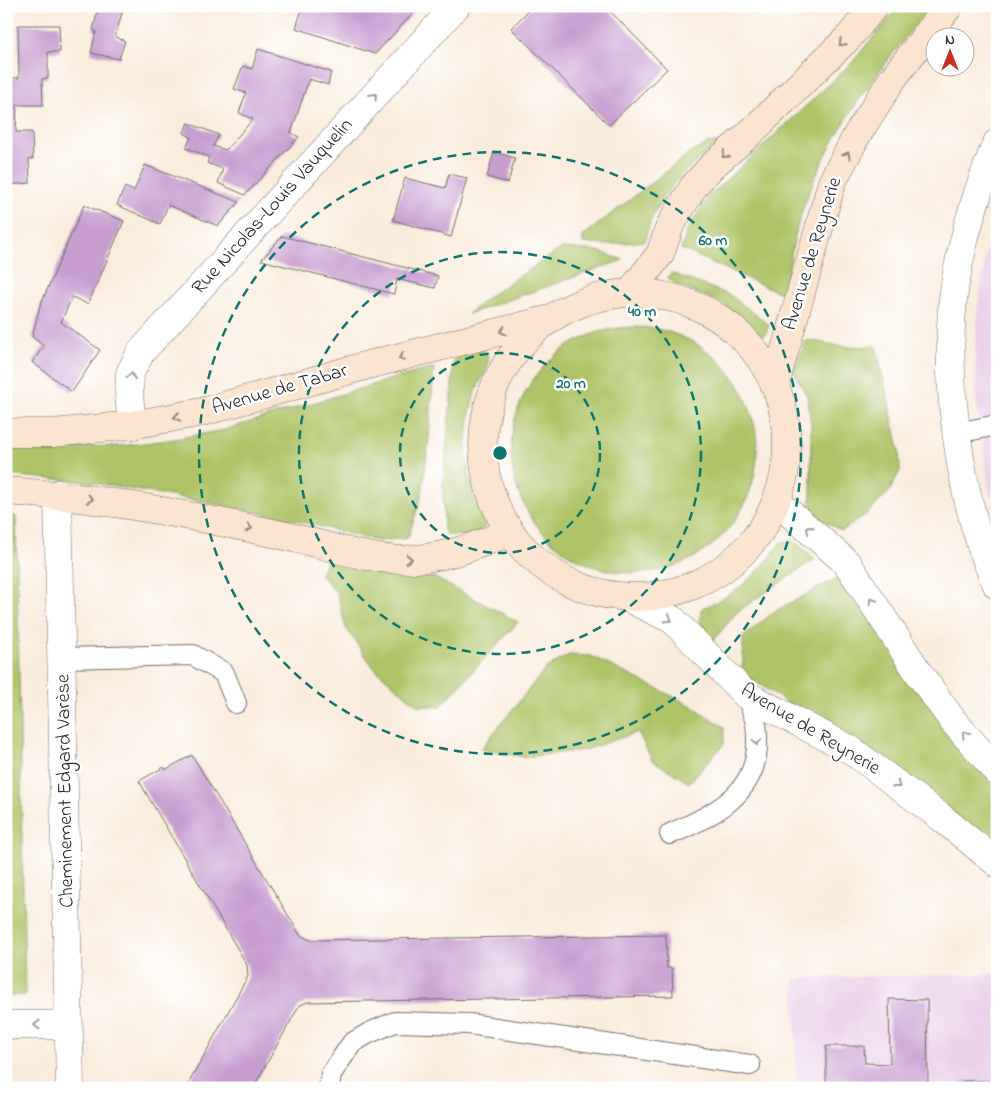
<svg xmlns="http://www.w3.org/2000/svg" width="1003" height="1094" font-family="'Indie Flower',sans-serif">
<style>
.built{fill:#ecd1ea}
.green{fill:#afc468;stroke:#6d784a}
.building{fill:#c89ed1}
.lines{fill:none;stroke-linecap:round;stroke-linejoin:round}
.service-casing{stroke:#736f69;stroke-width:22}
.minor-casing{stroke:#736f69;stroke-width:29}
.tertiary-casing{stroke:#736f69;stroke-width:29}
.secondary-casing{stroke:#736f69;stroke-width:29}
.service{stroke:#fff;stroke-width:20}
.minor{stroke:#fff;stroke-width:28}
.tertiary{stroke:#fff;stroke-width:28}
.secondary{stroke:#fce5d0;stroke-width:28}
.oneway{stroke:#94887e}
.oneway2{stroke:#a0a0a0}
.ring{fill:none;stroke:#0f766e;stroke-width:2.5;stroke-dasharray:9 6}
.labels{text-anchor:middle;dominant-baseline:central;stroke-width:5;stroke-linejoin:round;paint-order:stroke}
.street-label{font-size:20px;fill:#2b2b2b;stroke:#fff}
.centre{fill:#0f766e;stroke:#fff;stroke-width:2.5}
.ring-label{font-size:15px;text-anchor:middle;font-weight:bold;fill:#0f766e;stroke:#fff;stroke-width:5;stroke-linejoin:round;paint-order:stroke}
</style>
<rect width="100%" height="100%" fill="#fff"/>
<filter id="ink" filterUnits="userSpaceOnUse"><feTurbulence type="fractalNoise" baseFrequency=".02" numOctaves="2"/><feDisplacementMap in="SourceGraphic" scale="10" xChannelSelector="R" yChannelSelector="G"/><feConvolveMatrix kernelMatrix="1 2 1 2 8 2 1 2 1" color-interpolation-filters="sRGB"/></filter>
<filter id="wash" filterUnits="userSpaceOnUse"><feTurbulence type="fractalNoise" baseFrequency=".0096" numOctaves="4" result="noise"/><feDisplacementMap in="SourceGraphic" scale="20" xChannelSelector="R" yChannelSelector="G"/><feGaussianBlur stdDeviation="1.12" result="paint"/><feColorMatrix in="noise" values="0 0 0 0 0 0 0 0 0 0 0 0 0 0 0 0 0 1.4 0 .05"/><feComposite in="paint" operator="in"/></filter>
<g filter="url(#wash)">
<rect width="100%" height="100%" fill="#f9ecdc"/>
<!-- built -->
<path class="built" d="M997,209V494L990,496L976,399L975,351L978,306L985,260Z
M997,974V1088H797L794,978Z"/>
<!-- green -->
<path class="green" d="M899,6H930C884,65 834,125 808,195C795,227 789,261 785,295L681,249L688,229L708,197L850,65Z
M709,143H718C684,171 654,197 645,241L604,245L583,243V236L690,153Z
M562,248L598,251L623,260L468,314L488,297Z
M671,273L730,295L769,325L766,333L761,336L722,303L677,285L668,278Z
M511 450a123 123 0 1 1 246 0a123 123 0 1 1-246 0Z
M807,340L846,347L876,346L899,449L900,471L889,492L867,514L842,531L822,520L811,506V425L807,396L793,370Z
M481,348C500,362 477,380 474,396C463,438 463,481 485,520V527L472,535H447L444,530L443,487L454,361L459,354Z
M434,368L429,438L422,494L408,538L378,541L299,521L205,502L89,482L6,475V449L122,446L175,439L224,430L395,378Z
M6,516H16L25,995L6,996Z
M793,540L815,559L737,612L713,641C703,629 697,623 702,608C737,594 759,574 780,543Z
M341,556L411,577H433L518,622L440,707L417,705L374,668L346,628L337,593L321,575L326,561Z
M839,577L997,790V856L837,735L739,671L743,664V637L775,611Z
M569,655L591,656L692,706L724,727V744L689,783L652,760L638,732L585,750L524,757L481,749L546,668Z"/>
<g id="blocks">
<!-- building -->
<path class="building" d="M6,6H9V36H6Z
M99,6H124L115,37L125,41L119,59L91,53L96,31L93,30Z
M303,6H420L375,54L296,28Z
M533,6H605L667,69L609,125L511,28Z
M18,25H59L60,52H48V78L42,79L43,105H17L16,132H32L33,159H29L30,183L6,185V78H19Z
M258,49L331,72L328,85L309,79L291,133L299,137L245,195L218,183L223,169L207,163L209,157L186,148L191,137L184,133L188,123L196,126L219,135L213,146L226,150L253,119L239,113L246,93L234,89L243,66L252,69Z
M494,152L515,158L508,183L487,177Z
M145,165L239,202L218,226L168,205L160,224L117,205L125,187L134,191Z
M449,174L467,178L451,237L393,220L405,178L445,188Z
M84,205L124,221L88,304L72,297L61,322L100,350L72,392L32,362L44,346L32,337L40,306Z
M282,236L438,276L435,288L397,279L394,294L261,260Z
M192,755L300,935L310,940L666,935L667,968H672L673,996L307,1002L299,1006L253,1088H186L248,976L247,965L139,781L164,767L165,770Z
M889,999L927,1000L928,1088H826V1046H864L865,1063L890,1064Z
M963,1081H997V1088H963Z"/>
</g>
</g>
<g filter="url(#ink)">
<use href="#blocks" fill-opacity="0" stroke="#736f69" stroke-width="1"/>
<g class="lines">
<defs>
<path id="service" d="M957,433L997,425
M63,658L193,655L224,673L236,703
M670,834C713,816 759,793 757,740C757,733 757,726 755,720C753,712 749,703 746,695
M329,1088L331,1074L352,1043L369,1033L395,1022L469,1024L750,1065"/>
<path id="minor" d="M997,143C978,188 963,236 955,284C942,371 959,505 997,585
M132,425L129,394L130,373L141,352L456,6
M58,494L70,1088
M6,1025H68"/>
<path id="tertiary" d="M777,502L847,563L918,672L953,721L997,771
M626,597L673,620L746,695L851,750L942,818L997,863"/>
<path id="secondary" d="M483 445a152 152 0 1 1 304 0a152 152 0 1 1-304 0Z
M629,294L660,254L670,226L694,186L712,166L748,135L850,36L874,6
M775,385L832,182L857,135L893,78L949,6
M6,433H53L132,425L202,412L368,365L546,320
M6,491C101,497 194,516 286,536C328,545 373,563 416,559C451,556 478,545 510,532"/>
</defs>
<!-- service casing -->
<use href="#service" class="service-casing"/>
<!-- minor casing -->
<use href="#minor" class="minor-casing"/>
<!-- tertiary casing -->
<use href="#tertiary" class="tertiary-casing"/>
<!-- secondary casing -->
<use href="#secondary" class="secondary-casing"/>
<!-- service -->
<use href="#service" class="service"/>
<!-- minor -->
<use href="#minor" class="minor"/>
<!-- tertiary -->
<use href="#tertiary" class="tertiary"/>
<!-- secondary -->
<use href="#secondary" class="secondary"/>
</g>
<!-- one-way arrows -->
<defs><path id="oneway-chevron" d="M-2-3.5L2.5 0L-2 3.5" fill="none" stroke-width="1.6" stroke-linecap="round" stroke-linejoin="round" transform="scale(1.25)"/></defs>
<g class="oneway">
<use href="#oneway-chevron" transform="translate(842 43) rotate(135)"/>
<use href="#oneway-chevron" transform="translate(725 155) rotate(140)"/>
<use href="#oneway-chevron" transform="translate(847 155) rotate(-62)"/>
<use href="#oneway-chevron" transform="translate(503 331) rotate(166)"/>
<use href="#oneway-chevron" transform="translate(402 357) rotate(165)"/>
<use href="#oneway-chevron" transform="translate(177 417) rotate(170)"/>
<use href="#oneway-chevron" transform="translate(90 499) rotate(9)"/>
<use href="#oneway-chevron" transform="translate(249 528) rotate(12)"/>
<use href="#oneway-chevron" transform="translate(409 559) rotate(2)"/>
</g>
<g class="oneway2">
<use href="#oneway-chevron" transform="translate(374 96) rotate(-48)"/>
<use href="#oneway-chevron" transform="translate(131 376) rotate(-79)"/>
<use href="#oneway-chevron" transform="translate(809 529) rotate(-140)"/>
<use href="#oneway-chevron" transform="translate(872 601) rotate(-123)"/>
<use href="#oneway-chevron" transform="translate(669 619) rotate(31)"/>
<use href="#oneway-chevron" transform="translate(965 734) rotate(-131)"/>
<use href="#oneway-chevron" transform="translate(757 742) rotate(89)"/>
<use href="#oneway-chevron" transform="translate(897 785) rotate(37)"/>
<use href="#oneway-chevron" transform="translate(37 1025) rotate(-179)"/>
</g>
</g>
<!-- distance rings -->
<g class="ring">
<circle cx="500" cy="453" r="100"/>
<circle cx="500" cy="453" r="201"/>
<circle cx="500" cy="453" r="301"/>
</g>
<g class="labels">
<!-- street labels -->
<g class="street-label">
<text transform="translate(273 207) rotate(-48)">Rue Nicolas-Louis Vauquelin</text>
<text transform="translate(813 254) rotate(-73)">Avenue de Reynerie</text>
<text transform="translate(280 390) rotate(-16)">Avenue de Tabar</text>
<text transform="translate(810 730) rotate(31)">Avenue de Reynerie</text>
<text transform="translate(66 791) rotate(-91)">Cheminement Edgard Varèse</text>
</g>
</g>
<circle cx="500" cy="453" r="8" class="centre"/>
<g class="ring-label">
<text x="713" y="245">60 m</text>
<text x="642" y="316">40 m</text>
<text x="571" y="388">20 m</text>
</g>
<!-- margin -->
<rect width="1003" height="1094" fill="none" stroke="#fff" stroke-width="25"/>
<!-- north arrow -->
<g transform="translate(950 52)"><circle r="24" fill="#ffffff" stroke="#aaaaaa"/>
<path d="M0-4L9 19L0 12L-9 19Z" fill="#c8321e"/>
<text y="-8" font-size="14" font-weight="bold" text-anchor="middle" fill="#2b2b2b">N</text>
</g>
</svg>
